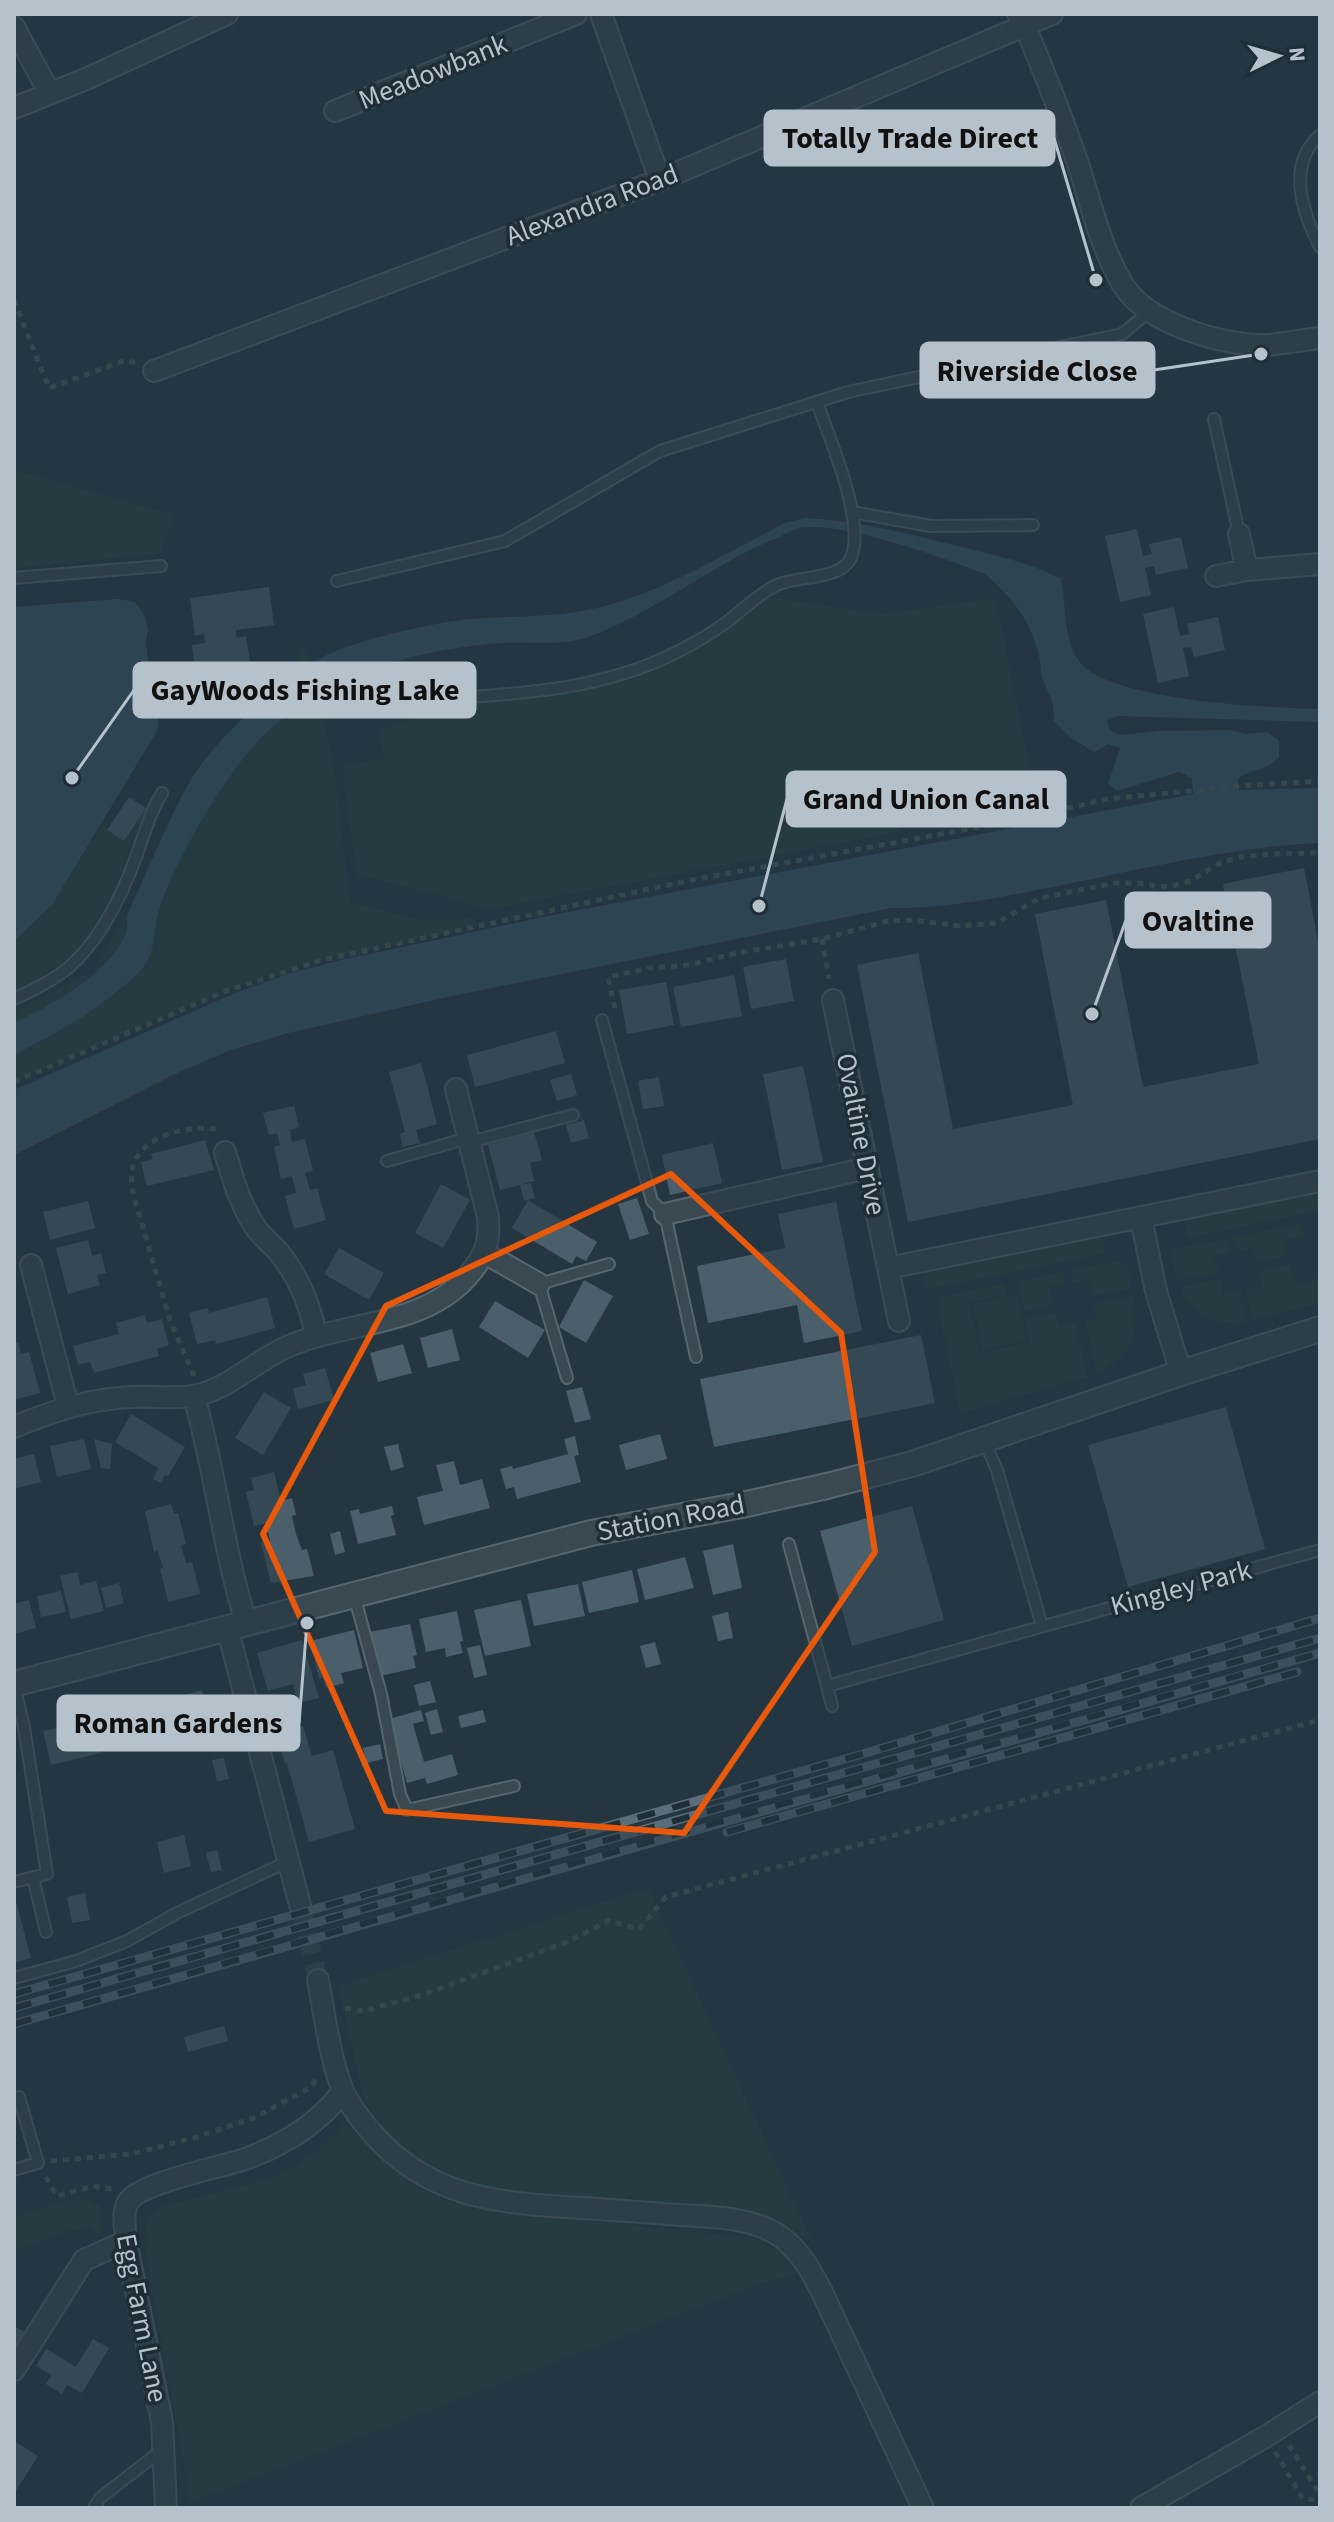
<svg xmlns="http://www.w3.org/2000/svg" width="1334" height="2522" font-family="'Source Sans 3',sans-serif">
<style>
.green{fill:#274240}
.water{fill:#385669}
.building{fill:#4b5f6a}
.lines{fill:none;stroke-linecap:round;stroke-linejoin:round}
.minor-tunnel{stroke:#3b4b56;stroke-width:20;stroke-dasharray:20 10;stroke-linecap:butt}
.service-casing{stroke:#57656e;stroke-width:14}
.minor-casing{stroke:#57656e;stroke-width:24}
.tertiary-casing{stroke:#57656e;stroke-width:28}
.path{stroke:#455e5c;stroke-width:5;stroke-dasharray:6 6;stroke-linecap:butt}
.service{stroke:#394851;stroke-width:10}
.minor{stroke:#394851;stroke-width:20}
.tertiary{stroke:#394851;stroke-width:24}
.rail-casing{stroke:#5b6d78;stroke-width:9}
.rail{stroke:#1e2d36;stroke-width:6;stroke-dasharray:18;stroke-linecap:butt}
.marked{fill:none;stroke:#e8590c;stroke-width:6;stroke-linejoin:round}
.labels{text-anchor:middle;dominant-baseline:central;stroke-width:7;stroke-linejoin:round;paint-order:stroke}
.street-label{font-size:28px;fill:#b6c2cb;stroke:#1e2d36}
.leader{fill:none;stroke:#b6c2cb;stroke-width:3}
.callout-dot{fill:#b6c2cb;stroke:#1e2d36;stroke-width:3}
.callout{fill:#b6c2cb;stroke:#b6c2cb;stroke-width:3}
.callout-label{font-size:30px;text-anchor:middle;font-weight:bold;fill:#111}
</style>
<rect width="100%" height="100%" fill="#253641"/>
<!-- green -->
<path class="green" d="M14,470L173,515L161,553L14,568Z
M765,597L883,614L996,598L1032,783L896,809L898,832L490,909L357,874L342,766L384,759L380,730L443,710L666,655Z
M303,646C334,727 339,816 350,902L423,921L476,918V926C410,941 344,953 279,972C188,1000 101,1044 14,1082V1012L94,970L127,915L175,811L207,782L288,679Z
M146,808C129,851 114,899 88,937C72,960 38,980 14,992V941L52,905L102,825L107,830Z
M1320,1191V1210L1188,1238L1183,1219Z
M1302,1223L1305,1235L1284,1240L1288,1256L1257,1262L1254,1248L1238,1252L1234,1237Z
M1102,1237L1105,1253L926,1289L923,1273Z
M1228,1239L1230,1252L1214,1256L1218,1272L1178,1281L1170,1250Z
M1119,1261L1127,1265L1132,1288L1093,1296L1089,1280L1073,1283L1070,1270Z
M1290,1264L1294,1284L1320,1279V1303L1252,1319L1246,1290L1262,1286L1259,1272Z
M1063,1272L1065,1284L1049,1287L1053,1305L1023,1311L1017,1282Z
M1220,1279L1223,1295L1239,1291L1245,1322C1218,1326 1189,1315 1180,1287Z
M1004,1284L1007,1294L969,1303L980,1353L1030,1342L1025,1319L1055,1313L1058,1327L1075,1323L1088,1377L960,1413L936,1298Z
M1017,1294L1027,1340L982,1350L973,1304Z
M1133,1295C1140,1332 1132,1356 1097,1373L1086,1322L1097,1319L1094,1304Z
M648,1888L811,2239L789,2232L511,2195L445,2181L393,2144L364,2099L338,1986Z
M345,2123L385,2161L438,2198L476,2209L755,2238L783,2254L799,2274L764,2282L191,2502L145,2251C144,2233 144,2213 165,2206L274,2178L311,2156Z
M88,2200L100,2206V2235L91,2228L70,2230L14,2250V2217L65,2201Z"/>
<!-- water -->
<path class="water" d="M805,518C859,521 909,534 962,547C996,556 1030,562 1061,579C1067,605 1062,638 1079,661C1107,701 1271,708 1320,709V722L1118,716L1107,720L1109,730L1121,735L1159,731L1230,730L1245,734L1267,732L1279,741V757C1263,772 1254,768 1238,778V790L1320,788V843C1228,847 1139,870 1048,888C996,898 944,909 891,908L452,996L288,1033L228,1051L177,1073L14,1155V1090L235,993L285,975L341,960L553,915L1193,794L1192,778L1179,772L1117,791L1108,783L1120,748L1108,744L1094,752L1070,737L1054,721C1054,696 1051,701 1043,680C1040,673 1041,664 1039,656C1032,623 1011,595 985,574C945,558 839,520 799,528C790,530 781,537 772,540C709,567 655,612 591,636C563,647 529,641 501,643C418,649 330,673 268,731C230,765 174,861 159,910C153,927 156,946 147,962C141,972 130,981 121,988C89,1016 52,1035 14,1055V1023C52,1005 109,974 126,933C128,927 127,921 127,915C147,873 164,829 186,788C209,744 280,679 325,656C357,640 411,629 447,622C495,614 544,620 592,609C658,595 724,554 785,523Z
M118,599L135,602L145,616L148,630L146,641L148,660L155,669L159,716L157,731L52,905L14,941V607Z"/>
<!-- building -->
<path class="building" d="M1137,529L1143,556L1152,554L1149,544L1181,537L1188,568L1156,575L1154,566L1145,568L1151,595L1120,602L1105,536Z
M269,587L274,625L236,630V638L246,636L252,676L240,678L243,701L219,704L216,681L197,684L192,645L205,643L204,634L195,636L190,598Z
M1174,607L1180,636L1189,634L1187,624L1218,617L1225,650L1194,657L1191,647L1183,648L1189,676L1158,683L1143,614Z
M129,797L146,808L124,841L107,830Z
M1304,868L1320,951V1139L908,1222L857,965L918,953L953,1129L1073,1105L1035,914L1106,900L1143,1087L1259,1064L1223,884Z
M786,959L794,1001L751,1009L743,967Z
M734,975L742,1016L681,1027L673,987Z
M666,982L674,1025L627,1034L619,990Z
M556,1031L565,1063L475,1087L467,1055Z
M421,1063L437,1124L416,1130L420,1143L403,1147L400,1134L405,1132L389,1072Z
M803,1066L823,1162L782,1170L763,1074Z
M571,1074L577,1095L557,1101L550,1080Z
M659,1077L664,1106L643,1109L638,1081Z
M294,1106L299,1127L290,1130L292,1142L305,1139L313,1171L305,1173L310,1190L317,1188L326,1220L294,1229L285,1196L296,1193L292,1176L281,1179L274,1147L280,1145L277,1133L269,1135L263,1113Z
M584,1120L589,1138L571,1143L566,1125Z
M534,1132L542,1160L530,1163L534,1181L500,1190L488,1145Z
M205,1140L214,1170L147,1186L141,1162L153,1159L151,1154Z
M713,1143L722,1183L670,1195L662,1155Z
M531,1183L535,1198L524,1201L520,1185Z
M441,1184L470,1200L443,1248L415,1233Z
M637,1198L649,1234L630,1240L618,1204Z
M528,1200L597,1242L586,1261L576,1256L572,1264L512,1228Z
M88,1201L95,1228L50,1240L43,1212Z
M836,1202L862,1331L804,1343L797,1305L708,1323L697,1266L785,1248L778,1214Z
M88,1240L92,1256L101,1253L106,1273L97,1275L100,1285L68,1294L56,1248Z
M339,1248L384,1273L369,1300L324,1274Z
M584,1280L613,1296L586,1343L559,1327Z
M267,1297L275,1328L216,1344L215,1340L197,1344L189,1313L207,1308L209,1313Z
M495,1301L545,1330L528,1358L479,1327Z
M145,1315L147,1323L162,1319L169,1345L157,1349L159,1356L94,1373L90,1362L78,1365L73,1346L119,1334L116,1323Z
M452,1329L460,1360L428,1368L420,1338Z
M921,1335L935,1403L714,1447L700,1379Z
M18,1342L21,1354L29,1352L40,1393L14,1400V1344Z
M403,1344L412,1373L378,1382L370,1353Z
M325,1368L334,1400L298,1409L293,1389L306,1385L303,1374Z
M582,1387L591,1419L575,1423L566,1391Z
M264,1392L291,1408L263,1455L235,1438Z
M1226,1407L1265,1549L1128,1587L1088,1445Z
M131,1414L185,1447L168,1476L165,1475L161,1483L153,1479L158,1468L115,1442Z
M660,1434L667,1459L626,1470L619,1445Z
M575,1436L579,1455L574,1456L581,1482L517,1499L514,1487L506,1489L500,1469L512,1466L513,1469L568,1454L564,1439Z
M84,1439L91,1469L57,1477L50,1446Z
M94,1439L112,1444L110,1469L101,1468Z
M398,1444L404,1467L391,1471L384,1447Z
M34,1454L41,1482L14,1489V1459Z
M454,1461L460,1485L482,1479L490,1508L424,1525L417,1497L443,1491L436,1465Z
M274,1472L281,1501L292,1498L296,1515L292,1516L296,1534L302,1550L307,1549L314,1576L271,1583L261,1543L270,1541L266,1523L254,1526L246,1492L254,1490L251,1478Z
M171,1504L174,1514L178,1513L186,1544L181,1545L186,1563L192,1562L200,1594L168,1602L160,1569L163,1568L158,1551L154,1552L145,1511Z
M392,1506L394,1515L391,1516L396,1535L358,1544L350,1511L359,1509L360,1514Z
M912,1506L944,1620L852,1646L820,1531Z
M340,1531L345,1552L335,1555L330,1534Z
M733,1544L742,1588L713,1595L703,1551Z
M685,1557L694,1588L645,1600L637,1569Z
M632,1570L639,1602L589,1613L582,1582Z
M77,1572L80,1585L96,1581L104,1611L71,1619L60,1576Z
M119,1583L124,1603L106,1608L101,1588Z
M578,1584L585,1616L534,1626L527,1594Z
M61,1591L66,1612L41,1617L37,1596Z
M29,1600L36,1628L14,1634V1604Z
M521,1600L531,1646L485,1656L474,1610Z
M457,1611L463,1641L460,1642L463,1653L446,1657L445,1648L426,1652L419,1619Z
M728,1612L733,1638L718,1641L712,1616Z
M410,1624L417,1655L413,1656L416,1668L380,1676L370,1632Z
M354,1630L363,1668L341,1673L344,1683L326,1688L323,1678L319,1679L310,1641Z
M302,1640L319,1698L298,1703L293,1684L268,1691L257,1653Z
M655,1642L661,1664L646,1668L640,1646Z
M480,1645L487,1675L474,1678L467,1648Z
M430,1681L436,1702L419,1706L414,1685Z
M202,1690L211,1720L161,1735L152,1704Z
M147,1705L156,1738L106,1751L98,1718Z
M437,1709L443,1732L431,1735L425,1713Z
M421,1710L424,1721L413,1724L424,1762L452,1754L458,1775L427,1784L425,1778L407,1783L389,1719Z
M483,1710L486,1722L461,1728L458,1716Z
M93,1720L101,1753L51,1765L43,1731Z
M303,1726L312,1756L333,1750L355,1829L309,1842L287,1763L285,1764L276,1734Z
M380,1744L383,1759L366,1763L363,1748Z
M224,1758L229,1779L217,1781L212,1760Z
M184,1835L191,1866L164,1873L157,1842Z
M217,1850L222,1870L211,1872L206,1853Z
M85,1893L90,1920L72,1923L67,1897Z
M15,1898L31,1958L14,1963V1899Z
M224,2026L228,2041L188,2052L184,2037Z
M14,2326L26,2333L14,2352Z
M93,2339L109,2348L82,2393L67,2385L62,2394L46,2384L52,2375L36,2366L46,2349L76,2367Z
M14,2441L38,2456L14,2494Z"/>
<g class="lines">
<!-- minor-tunnel -->
<path class="minor-tunnel" d="M300,1905L318,1980"/>
<defs>
<path id="service" d="M1320,135C1286,165 1302,212 1320,247
M1214,419L1239,534
M852,512L931,526L1033,525
M14,578L161,566
M337,581L505,541L660,451L848,392L1122,334L1150,311
M438,699C519,694 602,690 675,653C693,644 712,633 728,621C744,609 758,594 777,585C798,575 844,581 852,555C864,517 830,440 817,402
M14,999C33,990 52,981 68,968C100,941 122,895 136,857C144,835 150,812 162,793
M602,1020L652,1201L665,1214L696,1357
M470,1142L573,1115
M387,1161L468,1138
M567,1378L539,1284L609,1264
M984,1440L997,1470L1042,1626
M789,1544L827,1686L1320,1550
M354,1595L381,1694L400,1794L407,1810L514,1786
M827,1686L832,1706
M33,1877L46,1932
M14,1882L47,1874L24,1727L14,1685
M14,1978L76,1961L127,1941L177,1913L287,1862
M14,2099L19,2097L38,2163L14,2170
M94,2508L100,2498L162,2450"/>
<path id="minor" d="M601,14L660,180
M1018,14L1025,26C1045,74 1064,121 1080,170C1092,208 1102,250 1123,285C1148,324 1221,345 1265,345C1283,344 1302,340 1320,338
M14,27L50,94
M14,108L86,79L227,14
M335,111L576,14
M154,371L660,180L1052,14
M1239,534L1247,570L1320,564
M1216,576L1247,570
M833,1000L899,1321
M225,1152C233,1179 240,1205 256,1228C263,1238 273,1245 281,1255C300,1279 310,1305 316,1335
M665,1214L868,1168
M1141,1218L1156,1291L1181,1373
M485,1253L539,1284
M31,1265L68,1406
M888,1268L1320,1181
M194,1396C215,1470 223,1548 246,1622
M14,1427C53,1411 89,1399 131,1397C151,1396 172,1399 192,1396C227,1391 256,1360 289,1346C347,1321 422,1327 467,1277C485,1256 490,1244 488,1217L456,1089
M227,1627L300,1905
M318,1980C324,2012 331,2065 344,2093C350,2106 359,2117 368,2128C426,2199 498,2203 583,2208C616,2210 648,2213 680,2215C713,2217 753,2217 781,2237C800,2251 810,2269 821,2290L923,2508
M14,2370L84,2260L127,2241
M166,2508L162,2422L127,2245C126,2231 121,2215 128,2202C140,2182 224,2167 248,2158C285,2144 320,2122 343,2091
M1141,2508L1265,2437L1320,2402"/>
<path id="tertiary" d="M14,1684L591,1533L742,1505L827,1486L912,1464L1181,1373L1320,1329"/>
</defs>
<!-- service casing -->
<use href="#service" class="service-casing"/>
<!-- minor casing -->
<use href="#minor" class="minor-casing"/>
<!-- tertiary casing -->
<use href="#tertiary" class="tertiary-casing"/>
<!-- path -->
<path class="path" d="M14,300L49,388L126,360L135,363
M822,939L829,979
M615,1008L608,977L649,968L689,965L737,953L822,939L888,921L913,920L959,926L997,923L1040,898L1116,883H1137L1159,887L1172,886L1190,881L1222,862L1241,857L1271,854L1320,853
M14,1082L226,991L322,960L687,881L1017,820L1107,799L1241,786L1320,781
M194,1376L170,1320L134,1197C132,1187 130,1176 133,1166C142,1134 192,1124 220,1130
M345,2008L363,2011L422,1995L567,1942L608,1921L639,1929L666,1897L1320,1720
M51,2161L132,2154L197,2137L256,2117L311,2087L316,2079
M46,2177L57,2196L93,2186L112,2189
M1289,2445L1320,2495
M1275,2452L1303,2499L1320,2500"/>
<!-- service -->
<use href="#service" class="service"/>
<!-- minor -->
<use href="#minor" class="minor"/>
<!-- tertiary -->
<use href="#tertiary" class="tertiary"/>
<defs>
<path id="rail" d="M727,1832L1297,1672
M14,1994L859,1755L1320,1618
M14,2008L1320,1638
M14,2024C449,1899 884,1774 1320,1653"/>
</defs>
<!-- rail casing -->
<use href="#rail" class="rail-casing"/>
<!-- rail -->
<use href="#rail" class="rail"/>
</g>
<!-- marked area -->
<path d="M0 0H1334V2522H0ZM671,1174L841,1333L875,1552L684,1833L386,1811L263,1534L386,1306Z" fill="#253641" fill-opacity=".55" fill-rule="evenodd"/>
<path class="marked" d="M671,1174L841,1333L875,1552L684,1833L386,1811L263,1534L386,1306Z"/>
<g class="labels">
<!-- street labels -->
<g class="street-label">
<text transform="translate(433 72) rotate(-22)">Meadowbank</text>
<text transform="translate(592 205) rotate(-21)">Alexandra Road</text>
<text transform="translate(861 1134) rotate(79)">Ovaltine Drive</text>
<text transform="translate(671 1518) rotate(-11)">Station Road</text>
<text transform="translate(1181 1588) rotate(-15)">Kingley Park</text>
<text transform="translate(142 2318) rotate(79)">Egg Farm Lane</text>
</g>
</g>
<!-- callouts -->
<path class="leader" d="M1096 280L1054 138M1261 354L1154 370M72 778L134 690M759 906L787 799M1092 1014L1126 920M307 1623L299 1723"/>
<g class="callout-dot">
<circle cx="1096" cy="280" r="8"/>
<circle cx="1261" cy="354" r="8"/>
<circle cx="72" cy="778" r="8"/>
<circle cx="759" cy="906" r="8"/>
<circle cx="1092" cy="1014" r="8"/>
<circle cx="307" cy="1623" r="8"/>
</g>
<g class="callout">
<rect x="765" y="111" width="289" height="54" rx="8"/>
<rect x="921" y="343" width="233" height="54" rx="8"/>
<rect x="134" y="663" width="341" height="54" rx="8"/>
<rect x="787" y="772" width="278" height="54" rx="8"/>
<rect x="1126" y="893" width="144" height="54" rx="8"/>
<rect x="58" y="1696" width="241" height="54" rx="8"/>
</g>
<g class="callout-label">
<text x="910" y="148">Totally Trade Direct</text>
<text x="1037" y="381">Riverside Close</text>
<text x="305" y="700">GayWoods Fishing Lake</text>
<text x="926" y="809">Grand Union Canal</text>
<text x="1198" y="931">Ovaltine</text>
<text x="178" y="1733">Roman Gardens</text>
</g>
<!-- border -->
<rect width="1334" height="2522" fill="none" stroke="#b6c2cb" stroke-width="32"/>
<!-- north arrow -->
<g transform="translate(1278 56) rotate(85)" stroke="#1e2d36" stroke-width="6" paint-order="stroke">
<path d="M0-6L14 30L0 20L-14 30Z" fill="#b6c2cb"/>
<text y="-12" font-size="22" font-weight="bold" text-anchor="middle" fill="#b6c2cb">N</text>
</g>
</svg>
